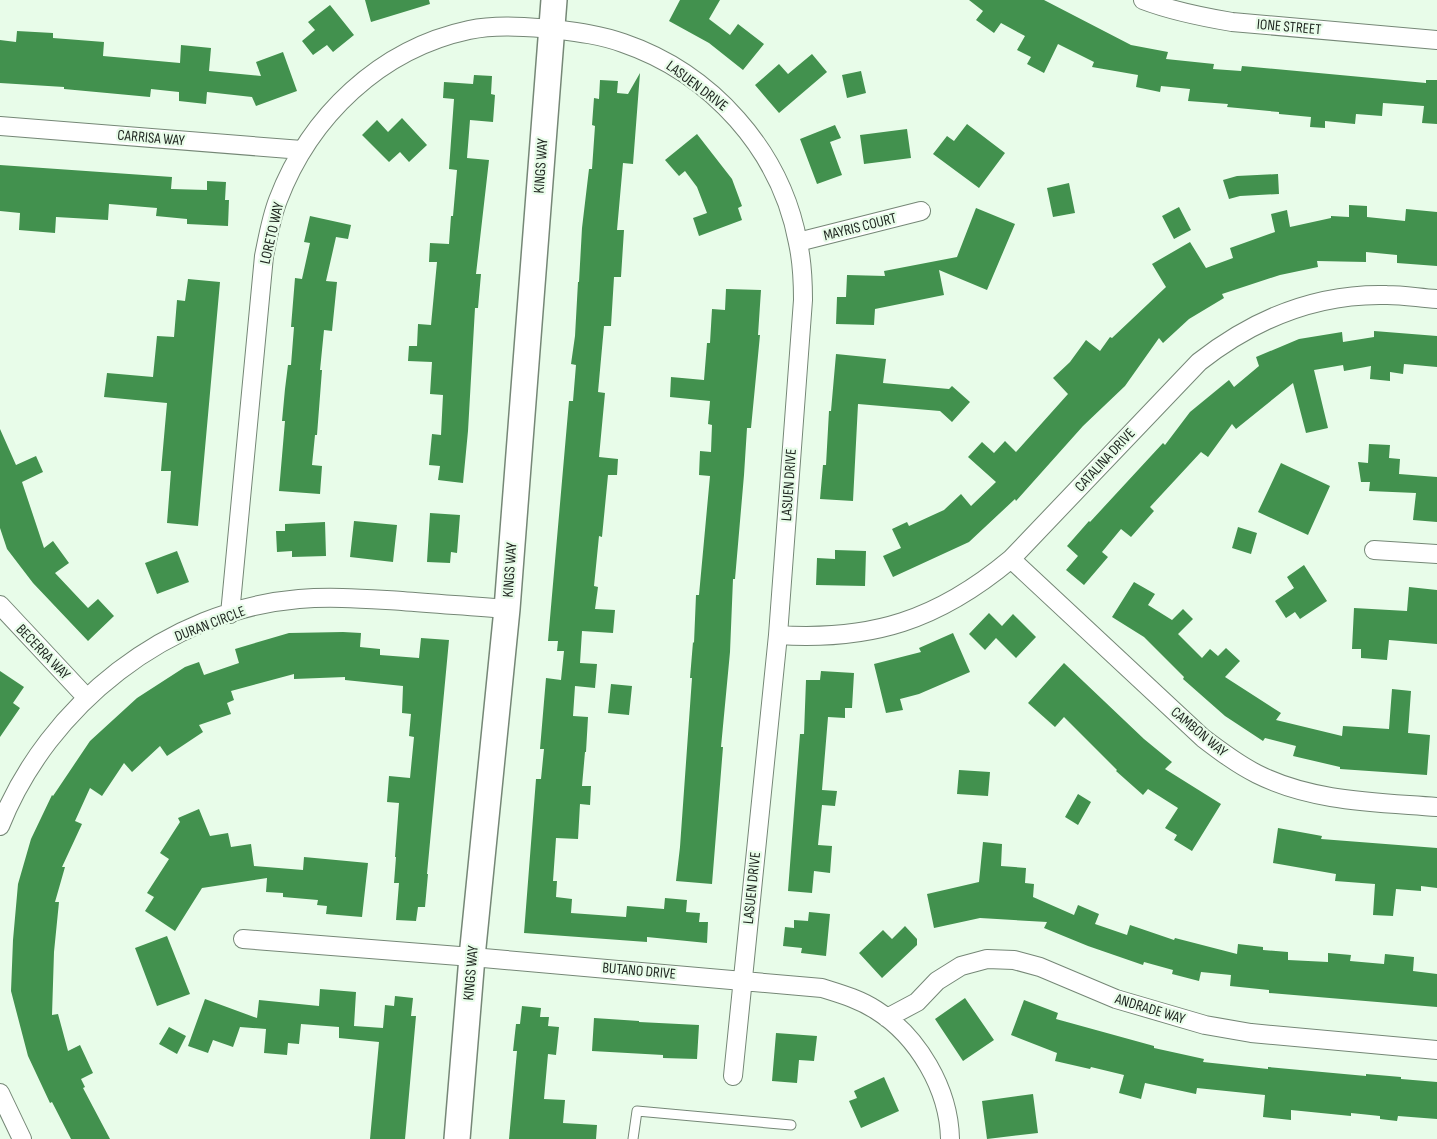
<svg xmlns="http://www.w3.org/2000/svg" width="1437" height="1139" font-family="'Sofia Sans Condensed',sans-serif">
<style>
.building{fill:#42914e}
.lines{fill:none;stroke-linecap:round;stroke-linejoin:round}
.lane-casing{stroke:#758776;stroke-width:11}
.street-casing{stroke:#758776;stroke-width:20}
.secondary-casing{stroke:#758776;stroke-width:28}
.lane{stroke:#fff;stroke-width:9}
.street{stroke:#fff;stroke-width:18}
.secondary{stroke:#fff;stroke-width:25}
.labels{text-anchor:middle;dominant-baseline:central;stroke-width:4.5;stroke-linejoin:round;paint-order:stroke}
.street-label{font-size:15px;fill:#1d241e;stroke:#e8fce9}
</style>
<rect width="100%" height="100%" fill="#e8fce9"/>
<!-- building -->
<path class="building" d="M365,0H429L430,4L371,22Z
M680,0H720L709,19L730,35L738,24L764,44L743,70L709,43L669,21Z
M969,0H1044L1131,45L1168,52L1166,59L1214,64L1213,69L1241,71L1242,66L1426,83V80H1437V124L1422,123L1424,106L1383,103L1382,116L1356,114L1355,124L1325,121V128L1310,127L1311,117L1279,114V112L1227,107L1228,104L1188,101L1190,89L1161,86L1160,92L1136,87L1138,75L1092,67L1094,62L1058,44L1044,73L1027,64L1031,57L1017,50L1025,36L1001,23L994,33L976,20L983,11Z
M330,5L354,35L333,52L327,45L313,55L302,41L315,30L308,22Z
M17,31L53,33V38L104,42L103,56L180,63L181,45L211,48L209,71L261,76L256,62L283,52L297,91L256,106L252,97L207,92L206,104L179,101V92L151,89L150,97L64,89V87L0,83V40L16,42Z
M812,54L827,72L779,113L755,85L779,64L788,74Z
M861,71L866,93L847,98L842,75Z
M640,73L633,164L623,163L617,230H624L621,277H614L611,326H604L598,392L605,393L599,457L618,459L617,475H608L602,537L599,536L594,586L598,587L595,609L615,610L613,633L582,631L580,663L597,664L595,688L575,686L573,716L588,717L586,752H585L582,786H591L590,805L580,804L578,839L556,838L553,881H557L556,897L572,899L571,913L626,917L627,906L664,909L665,898L687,900L686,912L700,913L699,922H708L707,943L647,937V942L524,933L536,779H541L544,749H540L546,678L561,680L564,651H557L558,641H548L569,401H573L576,365L571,364L575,336L578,282H579L582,228L589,169H592L595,126L592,125L594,98L599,99L600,80L618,81L617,93L628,94Z
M474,75L492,76L491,94L495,95L493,122L470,120L467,158L489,160L476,274H481L478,308H475L468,431L463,483L438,480L440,466L429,465L432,434L441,435L443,395L430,394L432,362L408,361L409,346H417L418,324L431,325L437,262H429L430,243L449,244L451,216H453L457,170L449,169L454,99L443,98L444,82L473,84Z
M402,118L427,145L409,162L400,152L389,162L362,135L377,120L388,132Z
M967,124L1005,153L979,188L933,154L947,136L954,141Z
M835,125L841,138L830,142L842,175L817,184L800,139Z
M907,129L911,158L864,164L860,135Z
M697,134L732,179L742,206L738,208L742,220L699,236L693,218L707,213L697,187L685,171L679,176L665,160Z
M0,165L172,177L171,189L207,190V181L226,182L225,200H229L228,226L187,224V219L156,216L157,208L109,204L108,220L56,217L55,233L19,230L20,213L0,211Z
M1278,174L1279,194L1240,196L1229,199L1223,180L1237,176Z
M1069,183L1075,213L1053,217L1047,188Z
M1349,205L1367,206V217L1405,221L1406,209L1437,212V266L1397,263V255L1366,252V262L1317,261L1318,267L1280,275L1222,294L1224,298L1189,319L1163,343L1159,338L1125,386L1083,426L1016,501L1015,499L969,542L893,577L883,556L901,548L892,529L907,522L909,526L944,510L961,494L971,506L996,482L968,457L982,442L994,453L1005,441L1016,452L1068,394L1053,378L1070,362L1086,340L1100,351L1110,337L1112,338L1166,287L1152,264L1190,242L1206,268L1233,258L1230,248L1275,232L1271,214L1287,210L1290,227L1331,218V216L1349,217Z
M1179,207L1191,230L1174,239L1162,216Z
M976,208L1015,224L987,290L939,270L944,295L875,309L874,325L836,324L837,297H846L847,275L885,276L884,271L957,257Z
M310,216L351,225L348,239L336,237L326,281L337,282L332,331L324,330L320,370H322L317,435H315L312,465L322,466L320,494L279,491L285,421H282L285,389L288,365H291L294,327H291L295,278L302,279L310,243L304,242Z
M188,279L220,282L198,526L167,523L171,471H161L167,403L104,397L107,373L153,377L157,336L174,337L177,300L185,301Z
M726,289L761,290L758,335H760L751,428H747L744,475L735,579H733L730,652L721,747H723L712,884L676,881L680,847L692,678H690L693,642L694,643L696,595H699L710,476L699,475L700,451L711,452L712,425L708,424L710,401L670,397L671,377L704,380L707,343H710L712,309L725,310Z
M1374,331L1437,336V367L1404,364L1403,374L1390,372V381L1370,379L1371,366L1344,371L1343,365L1314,370L1328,428L1306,433L1293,383L1236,429L1232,424L1208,457L1201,452L1150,507L1154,511L1131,537L1121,529L1102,552L1108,557L1084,585L1066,570L1078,556L1067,546L1089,521L1090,522L1163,443L1165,445L1190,412L1229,380L1234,387L1259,366L1256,357L1299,339L1342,332L1343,342L1374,337Z
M836,354L886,359L883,383L949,389L952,386L970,402L952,422L940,411L858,404L853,501L820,499L823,465H826L829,411H831Z
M0,429L16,465L36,456L43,472L22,482L44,548L53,541L69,563L55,573L88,608L98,599L114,616L88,641L33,583L7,549L0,528Z
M1369,444L1390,445L1389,458L1400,459L1399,474L1437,477V522L1413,520L1416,493L1369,491L1370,482H1361L1358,462L1368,463Z
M1281,463L1330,486L1308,535L1258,512Z
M430,513L460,515L457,553L451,552L450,563L427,562Z
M354,521L397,525L393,562L350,557Z
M325,522L326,556L292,557V551L277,552L276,531H285V524Z
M1238,527L1257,533L1251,554L1232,548Z
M835,550L866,551L865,586L816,585L817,558L835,559Z
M177,551L189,582L157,594L145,563Z
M1304,565L1327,601L1300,619L1295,612L1286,618L1275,601L1294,588L1287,577Z
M1134,582L1155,594L1148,605L1172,620L1183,609L1193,619L1178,634L1202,658L1210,649L1218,656L1226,648L1240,661L1225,677L1281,713L1276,720L1342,736L1343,726L1389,729L1392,689L1411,691L1408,733L1430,735L1427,775L1340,769V767L1293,756L1296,746L1265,738L1263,741L1225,716L1183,679L1184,677L1144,637L1112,617Z
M1409,587L1437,590V644L1389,640L1387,660L1361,658V649H1352L1354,608L1407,611Z
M989,613L1002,626L1013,614L1036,637L1016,658L996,638L985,650L969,634Z
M343,632L361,633L360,647L380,649V655L419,658L421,638L449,640L427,874H428L425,907H418L416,921L396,920L399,883H394L396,857H395L399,803L387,802L389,776L410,778L414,737L409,736L411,714L402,713L403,686L345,680V677L294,679V674L231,691L234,700L227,703L231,714L199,725L203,732L167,756L160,746L132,772L124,763L102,796L90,788L75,821L82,824L62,867H65L55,902H59L54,952L52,1015L58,1014L68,1051L80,1045L93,1073L81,1079L85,1087L83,1088L110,1139H71L52,1102L50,1103L28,1056L11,991L13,940L18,884L31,839L52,795L53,796L90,741L137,698L185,667L199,662L204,675L239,663L235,649L289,633Z
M953,633L970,672L919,694L900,699L903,710L886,713L874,664L921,652L919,648Z
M1064,663L1144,739L1172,762L1165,769L1221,804L1192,851L1174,840L1177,835L1165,828L1178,808L1148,789L1143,795L1116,771L1117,770L1064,717L1055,727L1028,703Z
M0,671L24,687L13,703L20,708L0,737Z
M821,671L854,673L852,708H845V718L828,717L822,790L837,791L835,806L822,805L818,845L832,846L830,873L814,871L812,893L788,891L800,734H804L806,680H820Z
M611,684L632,686L629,715L608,713Z
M959,770L990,772L988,796L957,794Z
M1078,794L1091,802L1078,825L1065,817Z
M199,809L210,836L228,833L231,847L251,844L254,866L303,870L304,857L368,863L362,917L326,914L327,906L317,905L318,900L283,897V893L266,892L267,878L202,888L175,931L145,911L154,897L147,893L169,859L160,853L180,822L178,818Z
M1278,828L1322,836L1321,839L1437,848V888L1421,886V891L1396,889L1393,916L1373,915L1375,884L1335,881L1336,874L1273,863Z
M983,842L1002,844L1001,866L1026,868L1025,883L1034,884L1033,897L1074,915L1078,905L1099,914L1095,924L1127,935L1130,925L1174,940L1175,938L1237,954L1238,944L1263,947V950L1288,952V960L1328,962V953L1351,955L1350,961L1384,964L1385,954L1414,957L1413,971L1437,974V1007L1269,993V990L1230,986L1231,975L1201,972L1199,981L1172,974L1173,970L1144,962L1143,965L1088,946L1044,928L1047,922L980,918L934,928L927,894L979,882Z
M809,912L830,914L826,956L801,953L802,948L783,946L785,927L794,928V920L808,921Z
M905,926L917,939V945L882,978L859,953L883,930L892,939Z
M167,936L190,994L157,1006L135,948Z
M320,989L356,992L354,1026L383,1028L385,1005L394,1006L395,996L413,998L411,1016H416L405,1139H370L379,1042L339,1038V1027L301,1024L299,1044L288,1043L287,1055L264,1053L266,1029L240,1027L233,1047L213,1040L208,1053L188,1046L205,999L257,1018L259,1000L319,1006Z
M965,998L994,1040L963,1061L935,1019Z
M1024,1000L1058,1013L1056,1019L1154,1046V1048L1204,1059L1203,1062L1268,1069V1067L1366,1076V1074L1401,1077V1079L1437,1082V1119L1398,1116L1397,1121L1380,1119V1116L1351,1113V1116L1291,1110V1120L1263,1117L1265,1095L1197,1088L1196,1094L1145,1083L1141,1099L1119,1093L1124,1075L1091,1067L1090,1069L1055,1061L1057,1053L1011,1035Z
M522,1006L541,1008L540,1017H549L548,1026L559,1027L556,1055L548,1054L544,1099L565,1100L563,1123L597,1125L596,1139H509L517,1051H513L516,1024H520Z
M594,1018L639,1021V1022L699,1025L697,1059L663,1058V1055L592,1051Z
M169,1027L186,1036L177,1054L159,1044Z
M776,1033L817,1036L814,1061L799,1060L797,1083L772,1081Z
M884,1077L899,1111L861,1128L849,1101L857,1098L854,1091Z
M1033,1094L1038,1133L987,1139L982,1101Z"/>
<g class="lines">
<defs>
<path id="lane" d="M633,1139L637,1111L791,1125"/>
<path id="street" d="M1143,0C1172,11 1202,17 1232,22L1437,40
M0,126L302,150
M798,242L921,211
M1374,550L1437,554
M1011,559L1203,738C1220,751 1237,764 1257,774C1313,802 1376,802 1437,807
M0,605L87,698
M230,614L264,256C268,237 271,218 278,200C310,116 380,49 469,30C497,24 526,27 554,29C577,32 601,35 623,43C711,73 781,150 798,243C802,261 803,280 803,300L778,635L733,1076
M778,635C872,641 938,620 1011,559L1199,362C1254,319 1316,293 1387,295C1404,295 1420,298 1437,299
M0,826C48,705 168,610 299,599C333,596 367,599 402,601C437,604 472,606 507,609
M243,939L472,957L822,988C841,994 859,999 876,1010C918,1036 949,1089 950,1139
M887,1018L917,1002L937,981L961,966L987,959L1014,960L1040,967L1116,999L1205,1025L1251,1033L1437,1050
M0,1093L22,1139"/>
<path id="secondary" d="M457,1139L472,957L507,609L554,0"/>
</defs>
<!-- lane casing -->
<use href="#lane" class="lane-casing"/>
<!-- street casing -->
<use href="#street" class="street-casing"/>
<!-- secondary casing -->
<use href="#secondary" class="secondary-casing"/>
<!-- lane -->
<use href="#lane" class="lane"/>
<!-- street -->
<use href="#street" class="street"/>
<!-- secondary -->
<use href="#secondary" class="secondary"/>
</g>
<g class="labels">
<!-- street labels -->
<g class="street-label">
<text transform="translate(1289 27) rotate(5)">IONE STREET</text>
<text transform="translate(697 86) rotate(37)">LASUEN DRIVE</text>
<text transform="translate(151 138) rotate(5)">CARRISA WAY</text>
<text transform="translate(541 166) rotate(-86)">KINGS WAY</text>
<text transform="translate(860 227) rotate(-14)">MAYRIS COURT</text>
<text transform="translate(272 233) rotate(-77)">LORETO WAY</text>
<text transform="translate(1105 460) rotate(-47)">CATALINA DRIVE</text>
<text transform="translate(789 485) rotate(-86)">LASUEN DRIVE</text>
<text transform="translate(510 570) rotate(-86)">KINGS WAY</text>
<text transform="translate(210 624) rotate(-21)">DURAN CIRCLE</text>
<text transform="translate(43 652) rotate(46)">BECERRA WAY</text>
<text transform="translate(1199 732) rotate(40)">CAMBON WAY</text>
<text transform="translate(752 888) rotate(-84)">LASUEN DRIVE</text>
<text transform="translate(639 971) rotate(5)">BUTANO DRIVE</text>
<text transform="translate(471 973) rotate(-85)">KINGS WAY</text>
<text transform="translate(1150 1009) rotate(17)">ANDRADE WAY</text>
</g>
</g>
</svg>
